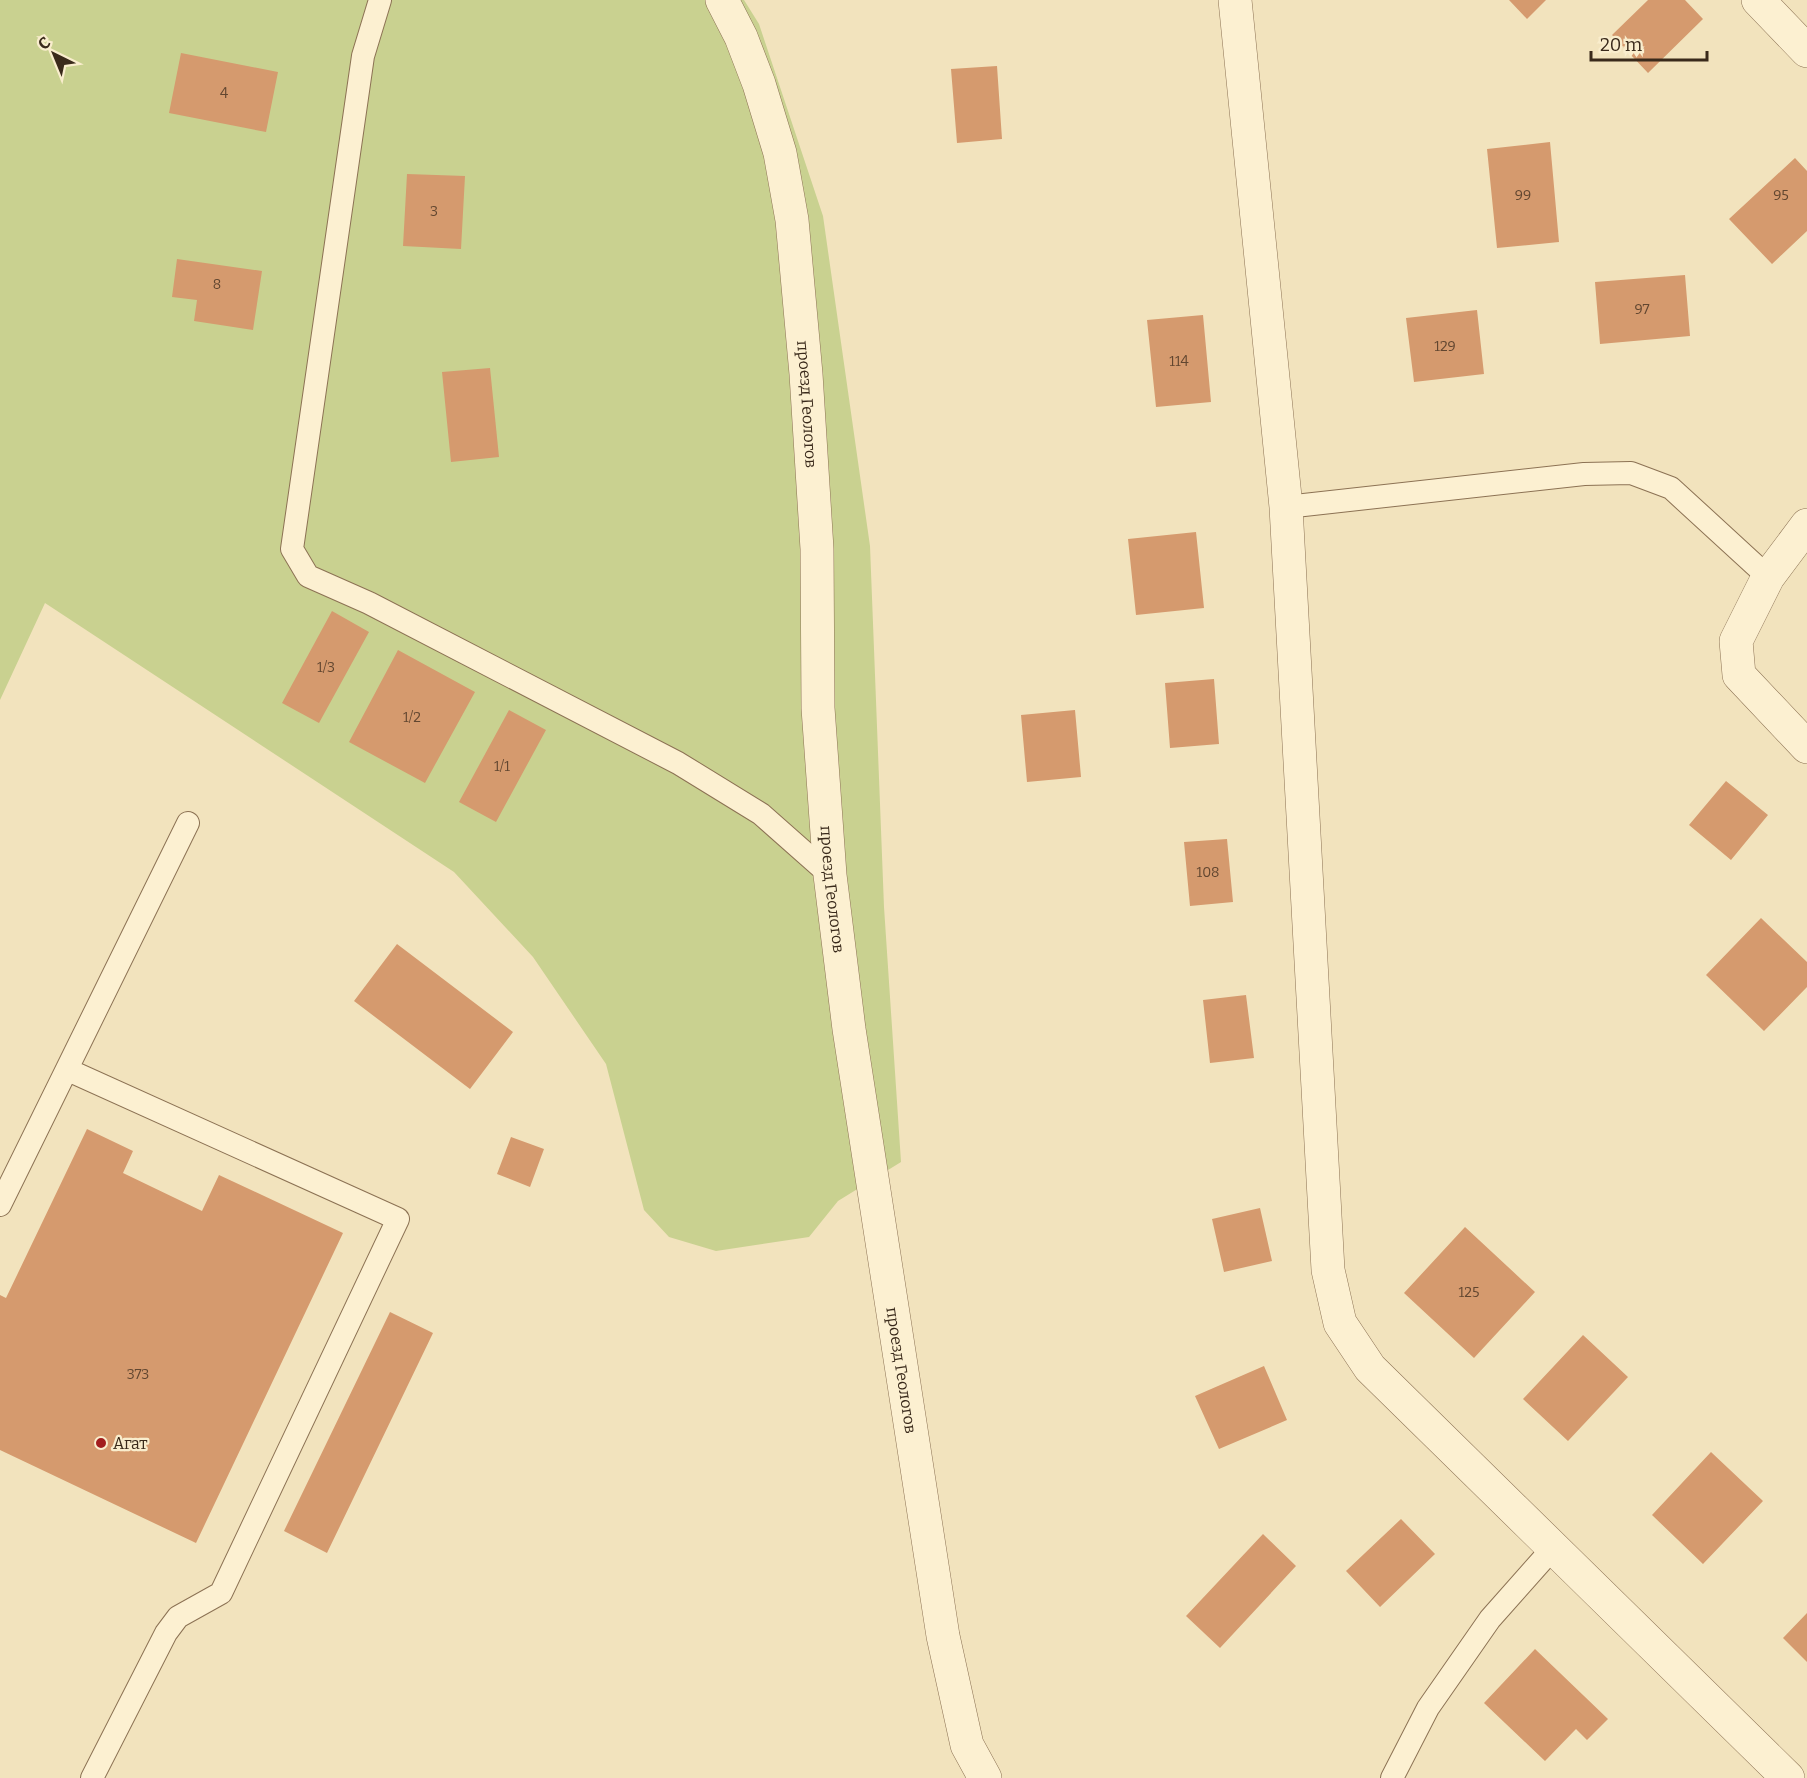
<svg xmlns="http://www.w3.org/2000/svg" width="1807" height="1778" font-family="Bitter,serif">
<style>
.green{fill:#c9d190}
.building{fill:#d59a6e}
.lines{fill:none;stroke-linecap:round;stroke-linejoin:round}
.lane-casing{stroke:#8c7254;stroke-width:24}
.street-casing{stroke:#8c7254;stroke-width:34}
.lane{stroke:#fcf0d1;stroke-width:22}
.street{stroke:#fcf0d1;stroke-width:33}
.poi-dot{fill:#a21e1e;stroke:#f9edcd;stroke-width:2}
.labels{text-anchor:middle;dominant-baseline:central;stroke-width:4.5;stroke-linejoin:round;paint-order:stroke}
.number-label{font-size:14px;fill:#614630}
.street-label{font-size:16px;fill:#3a2a1b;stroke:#f9edcd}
.poi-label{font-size:16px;fill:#3a2a1b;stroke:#f9edcd;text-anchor:start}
</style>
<rect width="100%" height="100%" fill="#f2e3bd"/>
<!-- green -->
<path class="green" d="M0,0H744L759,24L823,216L870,546L884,907L901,1162L838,1201L809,1237L716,1251L669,1237L644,1210L606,1064L533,957L454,872L45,603L0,700Z"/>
<!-- building -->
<path class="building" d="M1509,0H1546L1527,19Z
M1648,0H1685L1703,19L1648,73L1612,35Z
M181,53L278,72L266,132L169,113Z
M997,66L1002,139L957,143L951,69Z
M1550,142L1559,242L1497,248L1487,149Z
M1795,158L1807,171V231L1772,264L1729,219Z
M407,174L465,176L461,249L403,246Z
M177,259L262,271L253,330L194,321L197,300L172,297Z
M1685,275L1690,336L1600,344L1595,282Z
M1477,310L1484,374L1414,382L1406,318Z
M1203,315L1211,402L1156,407L1147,320Z
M490,368L499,457L451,462L442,372Z
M1196,532L1204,608L1136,615L1128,539Z
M332,611L369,632L319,723L282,703Z
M398,650L475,692L425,783L349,742Z
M1214,679L1219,744L1170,748L1165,683Z
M509,710L546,730L496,822L459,802Z
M1075,710L1081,777L1027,782L1021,715Z
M1726,781L1768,815L1731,860L1689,825Z
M1227,839L1233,902L1190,906L1184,842Z
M1761,918L1807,962V987L1764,1031L1706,975Z
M397,944L513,1032L470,1089L354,1001Z
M1246,995L1254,1058L1210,1063L1203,1000Z
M87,1129L133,1151L123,1173L202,1211L219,1175L343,1233L196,1543L0,1450V1295L6,1298Z
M511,1137L544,1149L530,1187L497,1174Z
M1260,1208L1272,1261L1224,1272L1212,1219Z
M1465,1227L1535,1292L1474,1358L1404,1293Z
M390,1312L433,1333L327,1553L284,1531Z
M1583,1335L1628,1377L1568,1441L1523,1399Z
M1264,1366L1287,1420L1219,1449L1195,1396Z
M1711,1452L1763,1501L1703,1564L1652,1515Z
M1401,1519L1435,1554L1380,1607L1346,1571Z
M1263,1534L1296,1566L1220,1648L1186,1616Z
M1807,1613V1662L1783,1638Z
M1535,1649L1608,1719L1587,1740L1576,1729L1545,1761L1484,1703Z"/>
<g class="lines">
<defs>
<path id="lane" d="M380,0L363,56L292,549L308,576L369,603L678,763L761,814L830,875
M1286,507L1584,474L1631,473L1671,488L1768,577
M68,1070L398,1219L221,1593L178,1617L166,1633L92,1778
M0,1205L188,823
M1392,1778L1428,1708L1490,1619L1553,1548"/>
<g id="street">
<path id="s1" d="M722,0L741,37L759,84L780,153L792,220L806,374L817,549L818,708L830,875L849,1029L943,1636L967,1745L985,1778"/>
<path d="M1235,0L1286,507L1328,1270L1340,1323L1370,1368L1788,1778"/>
<path d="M1758,0L1807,51"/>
<path d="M1807,525L1768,577L1736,641L1739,675L1807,747"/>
</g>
</defs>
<!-- lane casing -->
<use href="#lane" class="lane-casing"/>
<!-- street casing -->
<use href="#street" class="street-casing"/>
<!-- lane -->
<use href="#lane" class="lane"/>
<!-- street -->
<use href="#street" class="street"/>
</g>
<!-- markers -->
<circle class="poi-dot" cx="101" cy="1443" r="6"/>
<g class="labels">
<!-- number labels -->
<g class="number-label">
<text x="224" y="93">4</text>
<text x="1523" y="195">99</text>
<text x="1781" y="195">95</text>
<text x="434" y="211">3</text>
<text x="217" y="284">8</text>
<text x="1642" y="309">97</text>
<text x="1445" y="346">129</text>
<text x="1179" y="361">114</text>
<text x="326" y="667">1/3</text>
<text x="412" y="717">1/2</text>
<text x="502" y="766">1/1</text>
<text x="1208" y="872">108</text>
<text x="1469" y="1292">125</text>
<text x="138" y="1374">373</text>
</g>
<!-- street labels -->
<g class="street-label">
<text stroke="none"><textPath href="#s1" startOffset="417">проезд Геологов</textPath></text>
<text stroke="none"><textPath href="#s1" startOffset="903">проезд Геологов</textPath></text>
<text stroke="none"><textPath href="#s1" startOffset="1389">проезд Геологов</textPath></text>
</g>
<!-- poi labels -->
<g class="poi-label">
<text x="113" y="1443">Агат</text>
</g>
</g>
<!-- north arrow -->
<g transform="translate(54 54) rotate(317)" stroke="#f9edcd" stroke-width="4.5" paint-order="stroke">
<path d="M0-4.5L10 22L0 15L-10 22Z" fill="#3a2a1b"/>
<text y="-9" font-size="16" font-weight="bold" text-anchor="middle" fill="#3a2a1b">С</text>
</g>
<!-- scale -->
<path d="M1591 51v9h116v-9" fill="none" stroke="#3a2a1b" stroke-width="3"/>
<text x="1600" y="51" font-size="18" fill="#3a2a1b" stroke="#f9edcd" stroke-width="4.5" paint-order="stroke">20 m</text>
</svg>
